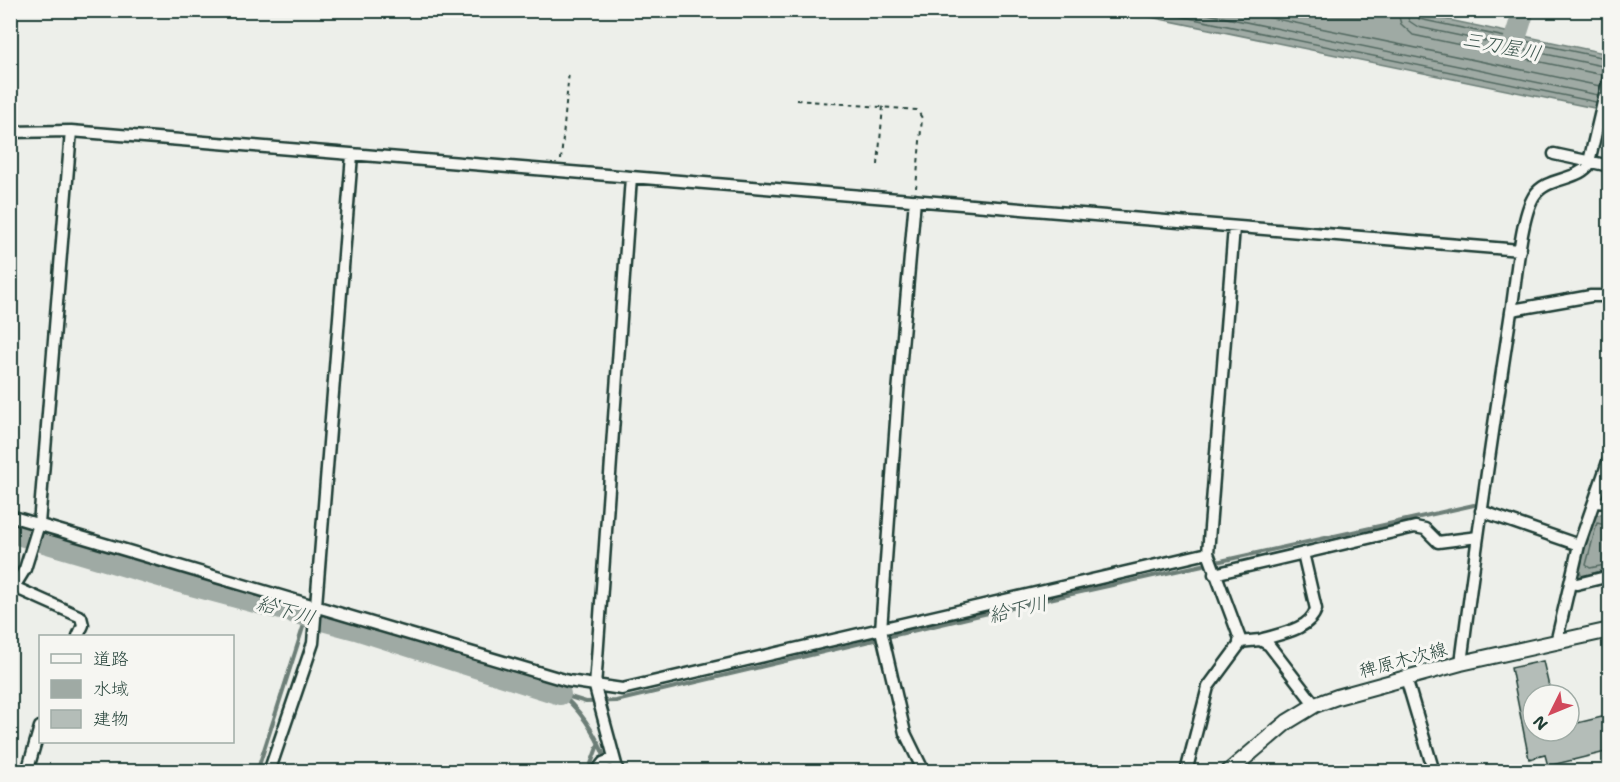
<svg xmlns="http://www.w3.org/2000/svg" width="1620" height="782" font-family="'Shantell Sans','Klee One',sans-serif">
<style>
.water{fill:#9faaa4;stroke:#6c7e77;stroke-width:1.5}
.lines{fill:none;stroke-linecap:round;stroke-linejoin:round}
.shore{stroke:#526961;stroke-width:1.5}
.stream{stroke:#6c7e77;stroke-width:4}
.river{stroke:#9faaa4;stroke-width:22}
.building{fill:#b4bdb8;stroke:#1f3d34;stroke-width:1.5}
.street-casing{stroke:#1f3d34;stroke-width:15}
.secondary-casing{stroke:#1f3d34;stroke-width:18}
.path{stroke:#1f3d34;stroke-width:2;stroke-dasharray:4.5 4.5;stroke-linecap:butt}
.street{stroke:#f6f6f2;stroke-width:10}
.secondary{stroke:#f6f6f2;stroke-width:14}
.labels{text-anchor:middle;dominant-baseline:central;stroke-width:6;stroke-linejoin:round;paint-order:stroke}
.street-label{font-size:18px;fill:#1f3d34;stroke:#f6f6f2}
.water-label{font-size:20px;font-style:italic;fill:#3f5850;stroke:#f6f6f2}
</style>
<rect width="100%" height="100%" fill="#edefea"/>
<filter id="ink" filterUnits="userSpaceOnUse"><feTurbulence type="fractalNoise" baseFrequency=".0167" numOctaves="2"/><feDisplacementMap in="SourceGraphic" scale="12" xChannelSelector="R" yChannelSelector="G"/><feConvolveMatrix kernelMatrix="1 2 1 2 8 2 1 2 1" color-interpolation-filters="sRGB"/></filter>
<g filter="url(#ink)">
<!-- water -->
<path class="water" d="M1121,11H1407L1609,54V111Z
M1605,513L1609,531V569L1582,576L1579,571L1593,516Z"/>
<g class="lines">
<!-- shore -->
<path class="shore" d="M1150,10L1596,102
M1188,10L1598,95
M1233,10L1600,86
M1397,10L1401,24L1413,35L1603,75
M1406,10L1409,21L1418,27L1607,67
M1414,10L1419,19L1610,59
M1610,526L1597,523L1586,565L1590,568L1610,564"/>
<!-- stream -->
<path class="stream" d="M560,694L586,702L616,701L1022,605L1474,505
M563,696C587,717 600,742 610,772
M257,772L307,615
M588,772L599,742"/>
<!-- river -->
<path class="river" d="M1513,45L1524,10
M10,532L173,580L356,629L560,694"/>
</g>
<!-- building -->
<path class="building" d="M1543,661L1551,695H1533V731H1569V725L1610,715V751L1548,766L1545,755L1529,759L1511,668Z"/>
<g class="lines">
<defs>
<path id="street" d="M71,131L39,524L25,569L14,587L81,617L83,625L78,636
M10,132L71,131L1520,250
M1554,154L1610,166
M915,200L898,393L881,630L905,733L924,772
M1512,310L1591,296H1610
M1594,502L1610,503
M1481,511L1579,545
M10,516L568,681L622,689L1208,553
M1214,574L1415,527L1425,529L1438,542L1478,537
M1570,583L1577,584L1610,576
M1260,640C1279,634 1310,630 1316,609L1303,553
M1239,642L1260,640L1269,645L1315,705
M1556,643L1579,545L1610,456
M1461,663C1476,546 1493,429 1511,312C1516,284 1520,218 1534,196C1546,177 1573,182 1588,166L1610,73
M1406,678L1434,772
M27,772L40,727
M269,772L313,643L352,155
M596,772L603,763L613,759
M618,772L595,687L631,177
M1186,772L1208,687L1239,645L1240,639L1208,553L1234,227"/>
<path id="secondary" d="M1228,772L1287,722L1315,705L1337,697L1461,663L1610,630"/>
</defs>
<!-- street casing -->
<use href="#street" class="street-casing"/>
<!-- secondary casing -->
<use href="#secondary" class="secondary-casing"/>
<!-- path -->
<path class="path" d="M796,100L917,110L922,118L916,188
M561,160L569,71
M878,165L883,106"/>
<!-- street -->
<use href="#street" class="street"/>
<!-- secondary -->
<use href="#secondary" class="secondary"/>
</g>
</g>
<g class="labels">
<!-- street labels -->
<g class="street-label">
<text transform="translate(1403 660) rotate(-15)">稗原木次線</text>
</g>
<!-- water labels -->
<g class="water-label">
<text transform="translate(1502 46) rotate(11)">三刀屋川</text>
<text transform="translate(1018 609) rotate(-13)">給下川</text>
<text transform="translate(286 610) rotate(16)">給下川</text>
</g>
</g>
<!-- margin -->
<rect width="1620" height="782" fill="none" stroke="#f6f6f2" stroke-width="36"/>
<rect x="18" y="18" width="1584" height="746" fill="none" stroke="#1f3d34" stroke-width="2" filter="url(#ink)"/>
<!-- legend -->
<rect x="39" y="635" width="195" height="108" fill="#f6f6f2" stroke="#a0aca6" stroke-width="1.5"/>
<rect x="51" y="654" width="30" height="9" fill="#f6f6f2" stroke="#a0aca6" stroke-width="1.5"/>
<text x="93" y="665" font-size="18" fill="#1f3d34">道路</text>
<rect x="51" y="680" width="30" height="18" fill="#9faaa4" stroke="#a0aca6" stroke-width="1.5"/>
<text x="93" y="695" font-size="18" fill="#1f3d34">水域</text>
<rect x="51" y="710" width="30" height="18" fill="#b4bdb8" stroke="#a0aca6" stroke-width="1.5"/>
<text x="93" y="725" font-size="18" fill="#1f3d34">建物</text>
<!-- north arrow -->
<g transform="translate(1551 713) rotate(227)"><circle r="28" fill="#f6f6f2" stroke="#a0aca6" stroke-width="1.5"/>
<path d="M0-4.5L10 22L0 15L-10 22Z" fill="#d1495b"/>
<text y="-9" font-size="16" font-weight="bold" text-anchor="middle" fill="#1f3d34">N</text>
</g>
</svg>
